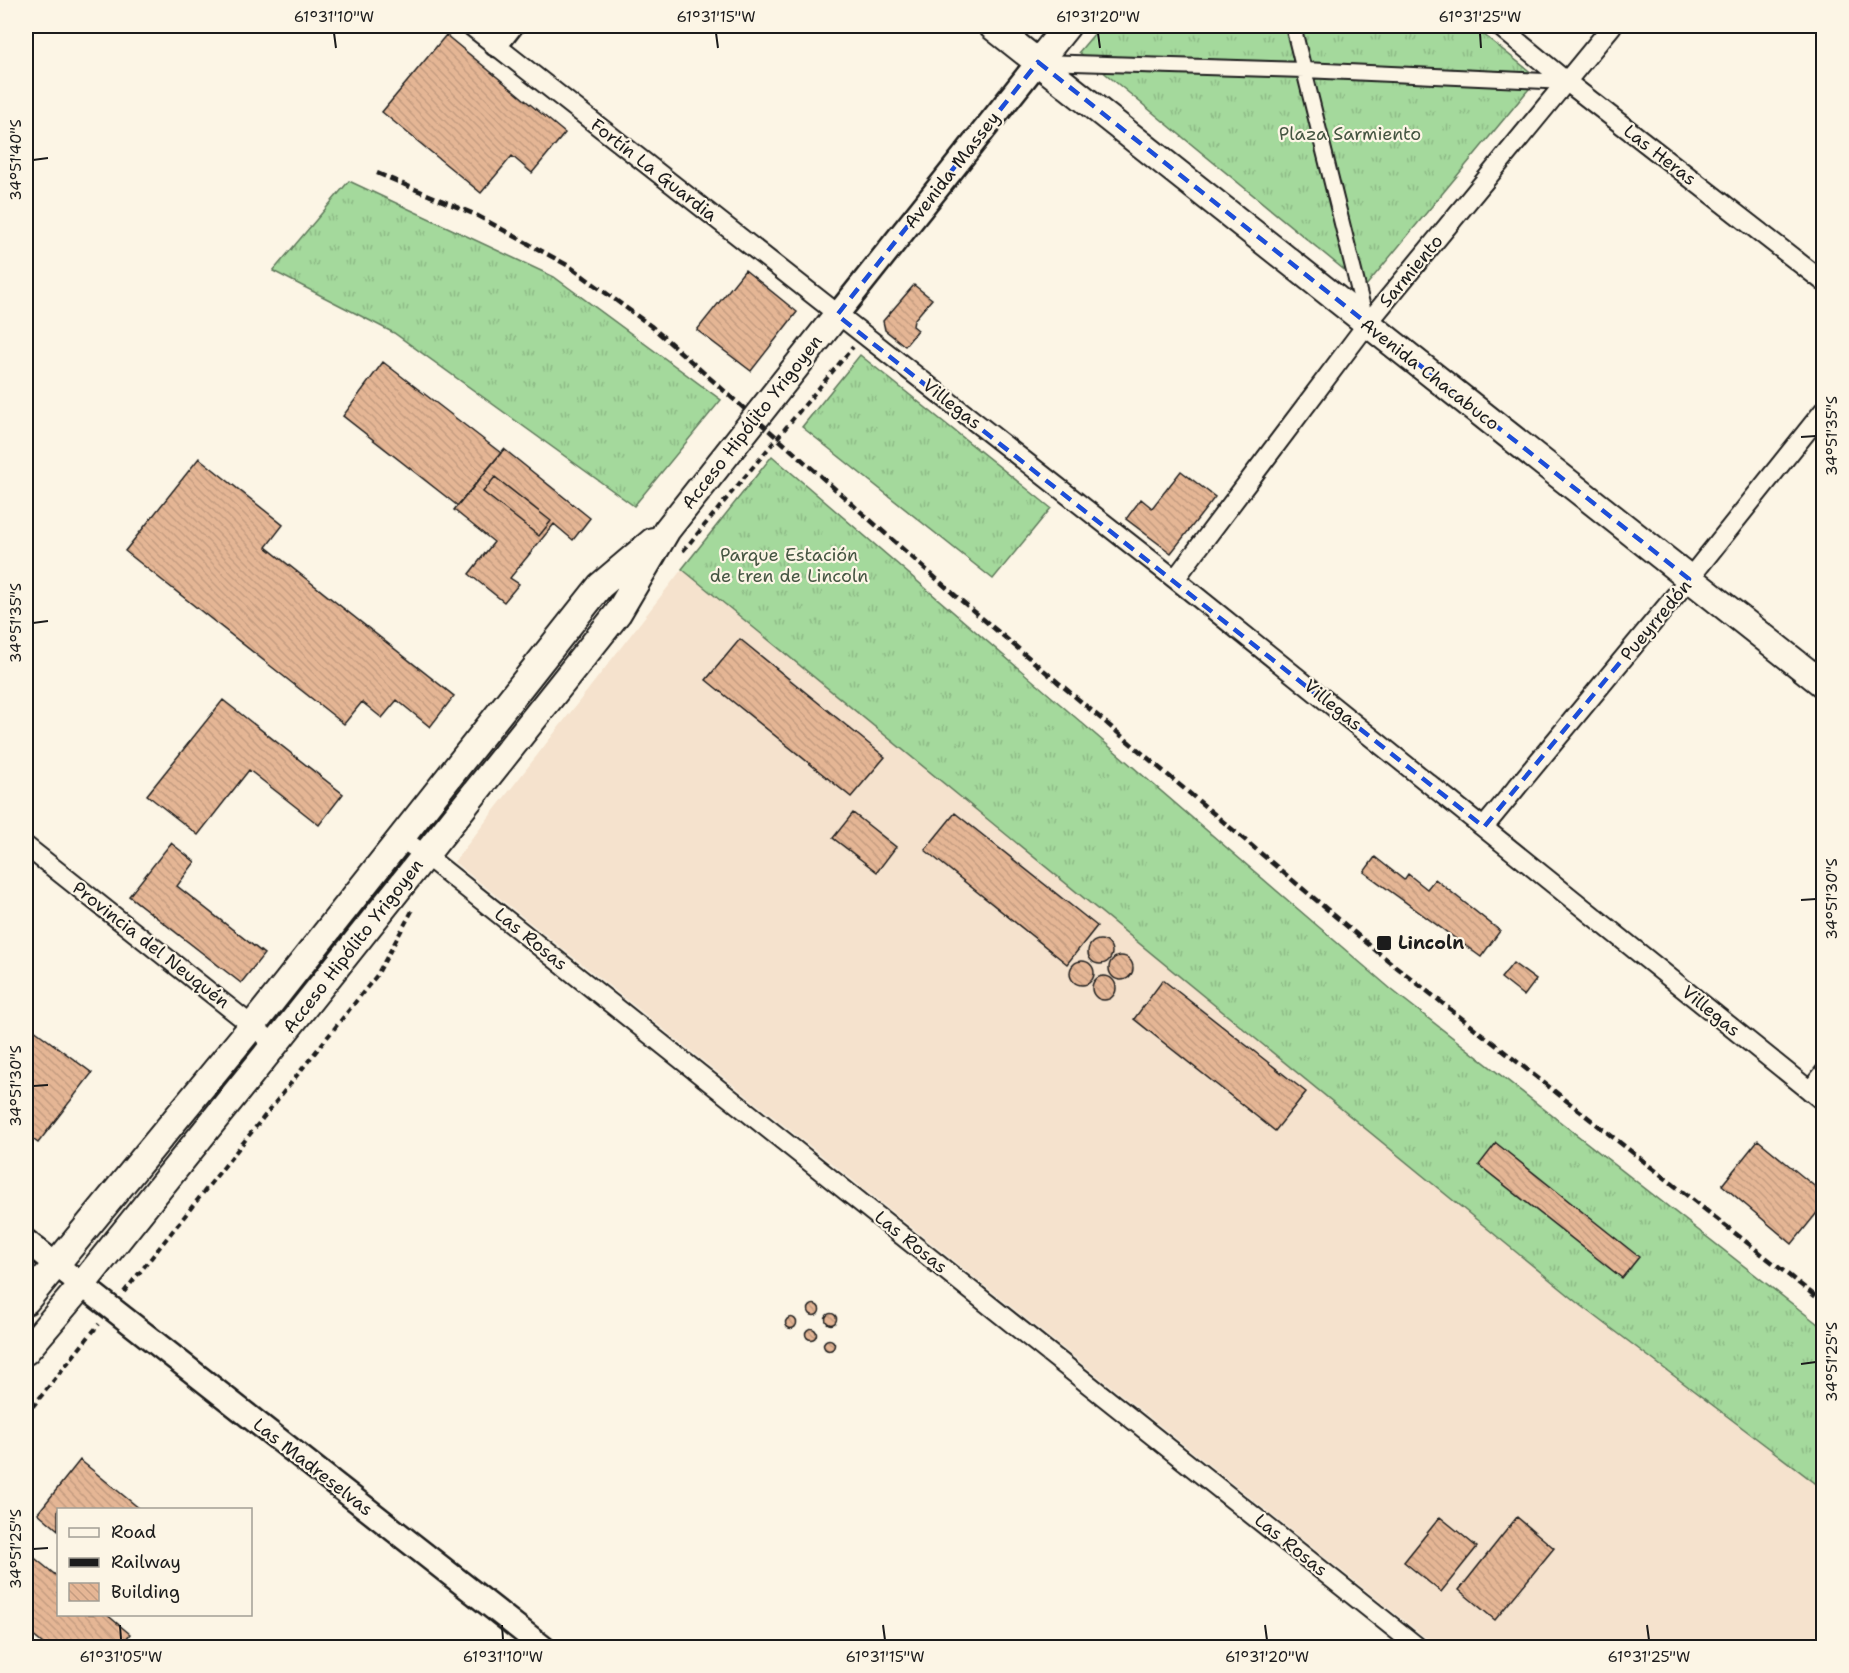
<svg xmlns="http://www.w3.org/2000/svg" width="1849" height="1673" font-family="'Shantell Sans',sans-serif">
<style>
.built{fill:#f5e2cd}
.grass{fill:url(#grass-tufts);stroke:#607a5c;stroke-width:1.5}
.building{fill:url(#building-back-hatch);stroke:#1c1c1c;stroke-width:1.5}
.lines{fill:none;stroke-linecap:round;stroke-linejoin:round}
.pedestrian-casing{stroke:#1c1c1c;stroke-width:18}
.minor-casing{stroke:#1c1c1c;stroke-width:22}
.tertiary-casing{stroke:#1c1c1c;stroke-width:27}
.secondary-casing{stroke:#1c1c1c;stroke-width:30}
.path{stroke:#1c1c1c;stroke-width:4;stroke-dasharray:6 4.5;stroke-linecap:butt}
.pedestrian{stroke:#fcf5e5;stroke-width:14}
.minor{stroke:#fcf5e5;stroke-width:18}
.tertiary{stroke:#fcf5e5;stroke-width:22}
.secondary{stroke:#fcf5e5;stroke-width:26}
.rail{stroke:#1c1c1c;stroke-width:4.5;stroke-dasharray:9 4.5;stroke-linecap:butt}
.marked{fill:none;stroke:#1d4ed8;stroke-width:4.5;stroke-dasharray:12 8;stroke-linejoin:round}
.ticks{fill:none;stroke:#1c1c1c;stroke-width:2}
.poi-dot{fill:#1c1c1c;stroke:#fcf5e5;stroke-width:2}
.labels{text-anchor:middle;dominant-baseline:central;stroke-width:4.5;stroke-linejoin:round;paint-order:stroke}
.park-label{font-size:18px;fill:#455542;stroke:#fcf5e5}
.street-label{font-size:18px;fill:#1c1c1c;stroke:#fcf5e5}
.poi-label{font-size:18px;font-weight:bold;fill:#1c1c1c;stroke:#fcf5e5;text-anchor:start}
.neatline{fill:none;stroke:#1c1c1c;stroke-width:2}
.ticks-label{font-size:15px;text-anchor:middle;fill:#1c1c1c}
</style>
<defs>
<pattern id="grass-tufts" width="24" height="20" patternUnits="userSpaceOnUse" patternTransform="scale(1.5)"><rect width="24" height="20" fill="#a4d99c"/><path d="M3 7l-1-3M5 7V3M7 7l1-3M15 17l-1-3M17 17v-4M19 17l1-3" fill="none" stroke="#8dba86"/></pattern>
<pattern id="building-back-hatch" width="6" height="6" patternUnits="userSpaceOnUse" patternTransform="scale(1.5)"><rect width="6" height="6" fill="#e5b695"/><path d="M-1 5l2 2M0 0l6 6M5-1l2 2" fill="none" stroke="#c49c80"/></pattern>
</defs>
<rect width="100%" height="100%" fill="#fcf5e5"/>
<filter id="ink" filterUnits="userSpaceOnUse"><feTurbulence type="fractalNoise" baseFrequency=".0167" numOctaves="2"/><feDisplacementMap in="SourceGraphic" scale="12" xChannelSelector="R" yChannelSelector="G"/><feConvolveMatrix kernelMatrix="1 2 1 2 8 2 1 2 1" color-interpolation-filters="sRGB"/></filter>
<g filter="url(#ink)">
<!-- built -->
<path class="built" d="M682,569L1582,1306L1823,1489V1647H1437L454,862Z"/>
<!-- grass -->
<path class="grass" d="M1101,26H1473L1538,78L1365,287L1079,52Z
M349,181L554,277L721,400L634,506L394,333L273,271Z
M860,355L1051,508L993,579L802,427Z
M772,456L1392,990L1823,1328V1489L1582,1306L682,569Z"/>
<!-- building -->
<path class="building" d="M446,35L565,133L532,173L512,156L481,193L382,112Z
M745,270L797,312L751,371L697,330Z
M914,285L932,299L914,320L913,326L918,330L905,346L885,330L883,321Z
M383,362L501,453L458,506L343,416Z
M504,449L590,518L573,540L554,524L510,578L519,584L504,602L469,574L494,542L454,510Z
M199,458L283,525L266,547L454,696L430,727L397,700L382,718L362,702L344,724L125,551Z
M1181,471L1215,497L1171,553L1126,519L1141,499L1152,508Z
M495,477L551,521L539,536L483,492Z
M740,639L885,757L851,797L706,680Z
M223,700L343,794L319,825L249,770L198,835L147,795Z
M853,813L896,847L877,872L833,838Z
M955,813L1097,926L1067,964L925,850Z
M171,843L195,862L177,886L264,954L241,983L129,896Z
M1375,857L1404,880L1408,874L1427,889L1435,879L1500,931L1481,957L1364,872Z
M1088 952a12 12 0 1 1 24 0a12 12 0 1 1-24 0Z
M1109 968a12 12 0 1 1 24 0a12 12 0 1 1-24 0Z
M1070 973a12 12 0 1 1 24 0a12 12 0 1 1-24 0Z
M1513,963L1536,980L1524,996L1501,978Z
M1092 988a12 12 0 1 1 24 0a12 12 0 1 1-24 0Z
M1163,980L1306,1092L1275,1131L1134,1019Z
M26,1024L92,1073L38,1143L26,1134Z
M1758,1140L1824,1194V1204L1792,1244L1722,1185Z
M1496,1143L1639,1257L1622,1278L1479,1165Z
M808.5 1310a5.5 5.5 0 1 1 11 0a5.5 5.5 0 1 1-11 0Z
M825.5 1319a5.5 5.5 0 1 1 11 0a5.5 5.5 0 1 1-11 0Z
M785.5 1323a5.5 5.5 0 1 1 11 0a5.5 5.5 0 1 1-11 0Z
M805.5 1334a5.5 5.5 0 1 1 11 0a5.5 5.5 0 1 1-11 0Z
M823.5 1345a5.5 5.5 0 1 1 11 0a5.5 5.5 0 1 1-11 0Z
M80,1460L140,1509L139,1510H58V1530L38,1513Z
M1440,1517L1477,1547L1441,1592L1404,1562Z
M1517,1517L1554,1548L1495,1620L1459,1590Z
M26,1551L58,1577V1614H106L130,1634L119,1648H48L26,1630Z"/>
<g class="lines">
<defs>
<path id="pedestrian" d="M1293,26L1366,320
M1041,62L1304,70L1567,82"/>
<path id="minor" d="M471,26L1175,579L1824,1102
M1499,26L1567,82L1824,282
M1175,579L1367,324L1612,26
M1484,827L1689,579L1824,410
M401,838L425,855L1419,1648
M26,846L275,1044
M1810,1091L1824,1073"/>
<path id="tertiary" d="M496,45L511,26
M837,315L1038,62
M26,1241L544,1648"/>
<path id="secondary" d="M992,26L1824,685
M1038,62L1067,26
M26,1301L253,1025L600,586L653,541
M26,1351L81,1286L275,1044L618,613L667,530L837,315"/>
</defs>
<!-- pedestrian casing -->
<use href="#pedestrian" class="pedestrian-casing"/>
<!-- minor casing -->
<use href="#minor" class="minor-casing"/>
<!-- tertiary casing -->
<use href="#tertiary" class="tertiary-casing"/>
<!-- secondary casing -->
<use href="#secondary" class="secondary-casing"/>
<!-- path -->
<path class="path" d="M683,551L853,347
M124,1292L377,975L412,911
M26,1415L99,1324"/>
<!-- pedestrian -->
<use href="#pedestrian" class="pedestrian"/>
<!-- minor -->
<use href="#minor" class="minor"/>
<!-- tertiary -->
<use href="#tertiary" class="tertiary"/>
<!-- secondary -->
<use href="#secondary" class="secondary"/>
<!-- rail -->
<path class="rail" d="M377,173L476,215L569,266L651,326L957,597L1380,954L1824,1303"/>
</g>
</g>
<!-- marked area -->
<path class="marked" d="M1038,62L1689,579L1484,827L837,315Z"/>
<!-- ticks -->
<path class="ticks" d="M334,33L336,48M716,33L718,48M1098,33L1100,48M1480,33L1481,48M33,160L48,158M1801,437L1816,436M33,623L48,621M1801,900L1816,899M33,1086L48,1085M1801,1364L1816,1362M33,1549L48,1548M120,1625L121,1640M502,1625L503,1640M883,1625L885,1640M1265,1625L1267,1640M1647,1625L1649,1640"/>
<!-- markers -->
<rect class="poi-dot" x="1376" y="935" width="16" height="16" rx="3"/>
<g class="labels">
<!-- park labels -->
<g class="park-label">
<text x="1350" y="134">Plaza Sarmiento</text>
<text x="789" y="555">Parque Estación<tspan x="789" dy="21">de tren de Lincoln</tspan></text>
</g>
<!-- street labels -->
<g class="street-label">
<text transform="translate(1660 155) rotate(38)">Las Heras</text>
<text transform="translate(654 170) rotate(38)">Fortín La Guardia</text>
<text transform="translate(952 170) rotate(-52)">Avenida Massey</text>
<text transform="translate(1411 271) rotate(-50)">Sarmiento</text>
<text transform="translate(1430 374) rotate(38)">Avenida Chacabuco</text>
<text transform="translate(952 404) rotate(38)">Villegas</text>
<text transform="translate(752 422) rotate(-52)">Acceso Hipólito Yrigoyen</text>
<text transform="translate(1656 620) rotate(-50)">Pueyrredón</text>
<text transform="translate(1333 705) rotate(39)">Villegas</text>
<text transform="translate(531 939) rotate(39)">Las Rosas</text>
<text transform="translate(151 945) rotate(38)">Provincia del Neuquén</text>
<text transform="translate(353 946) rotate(-52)">Acceso Hipólito Yrigoyen</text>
<text transform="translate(1711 1011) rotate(39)">Villegas</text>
<text transform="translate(911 1242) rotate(39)">Las Rosas</text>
<text transform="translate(313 1467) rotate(38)">Las Madreselvas</text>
<text transform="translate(1291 1545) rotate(39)">Las Rosas</text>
</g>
<!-- poi labels -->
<g class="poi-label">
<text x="1398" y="943">Lincoln</text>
</g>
</g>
<!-- margin -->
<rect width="1849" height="1673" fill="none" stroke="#fcf5e5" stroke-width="66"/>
<!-- legend -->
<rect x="57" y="1508" width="195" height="108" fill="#fcf5e5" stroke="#a29e95" stroke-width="1.5"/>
<rect x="69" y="1528" width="30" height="9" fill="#fcf5e5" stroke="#a29e95" stroke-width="1.5"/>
<text x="111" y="1538" font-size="18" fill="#1c1c1c">Road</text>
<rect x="69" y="1558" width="30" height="9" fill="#1c1c1c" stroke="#a29e95" stroke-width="1.5"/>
<text x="111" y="1568" font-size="18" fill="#1c1c1c">Railway</text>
<rect x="69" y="1583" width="30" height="18" fill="url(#building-back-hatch)" stroke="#a29e95" stroke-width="1.5"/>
<text x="111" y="1598" font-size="18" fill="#1c1c1c">Building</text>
<rect x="33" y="33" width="1783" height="1607" class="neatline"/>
<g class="ticks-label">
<text x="334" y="22">61°31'10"W</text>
<text x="716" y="22">61°31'15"W</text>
<text x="1098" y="22">61°31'20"W</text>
<text x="1480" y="22">61°31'25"W</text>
<text transform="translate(16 160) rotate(-90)" y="5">34°51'40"S</text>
<text transform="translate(1832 436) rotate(-90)" y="5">34°51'35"S</text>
<text transform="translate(16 623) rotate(-90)" y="5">34°51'35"S</text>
<text transform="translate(1832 899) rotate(-90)" y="5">34°51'30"S</text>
<text transform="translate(16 1086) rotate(-90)" y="5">34°51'30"S</text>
<text transform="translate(1832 1362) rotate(-90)" y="5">34°51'25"S</text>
<text transform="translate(16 1549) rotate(-90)" y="5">34°51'25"S</text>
<text x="121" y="1662">61°31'05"W</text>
<text x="503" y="1662">61°31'10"W</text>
<text x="885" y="1662">61°31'15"W</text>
<text x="1267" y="1662">61°31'20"W</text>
<text x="1649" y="1662">61°31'25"W</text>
</g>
</svg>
